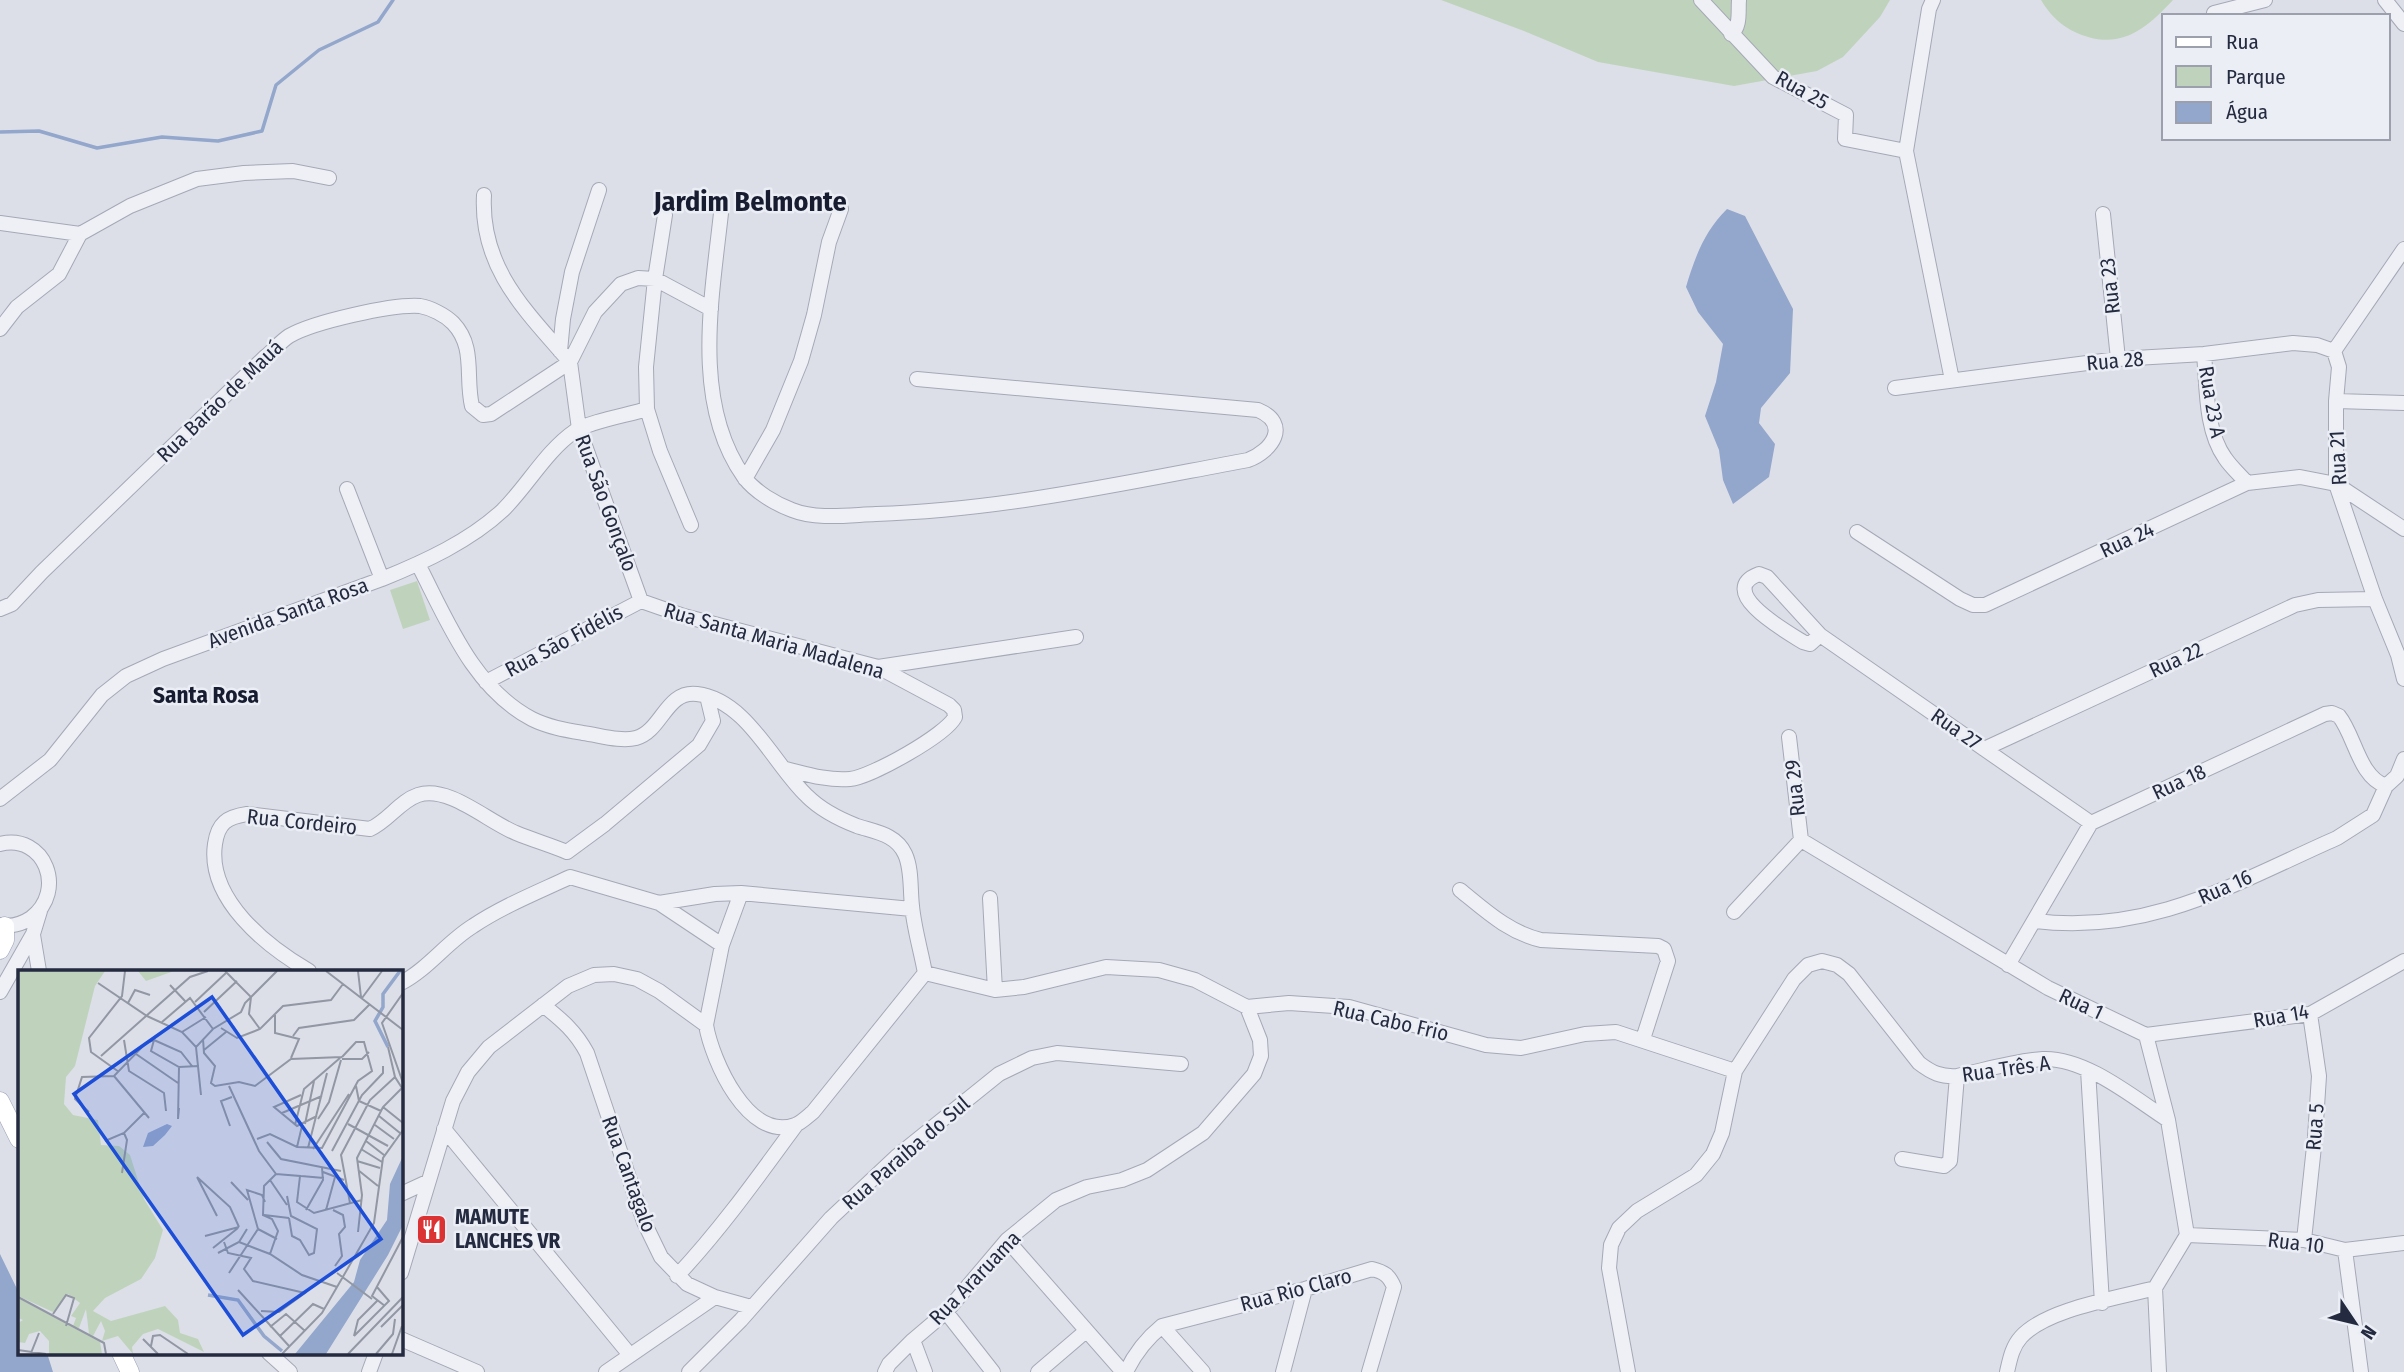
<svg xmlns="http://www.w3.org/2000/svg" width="2404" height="1372" font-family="'Fira Sans Condensed',sans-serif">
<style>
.green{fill:#bfd3bc}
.water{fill:#93a6cc}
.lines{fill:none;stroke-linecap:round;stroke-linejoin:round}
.stream{stroke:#93a6cc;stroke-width:3.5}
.minor-casing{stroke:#a5a9b5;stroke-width:16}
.major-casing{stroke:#9aa1b5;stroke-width:19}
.minor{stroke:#eff0f6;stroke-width:14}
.major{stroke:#fff;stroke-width:18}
.labels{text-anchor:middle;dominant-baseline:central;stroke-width:5;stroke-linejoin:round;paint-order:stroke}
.street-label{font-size:21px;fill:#242a3f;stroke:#ebeef5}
.poi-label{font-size:21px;font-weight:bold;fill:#242a3f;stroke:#ebeef5;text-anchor:start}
.neighbourhood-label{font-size:23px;font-weight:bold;fill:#171c30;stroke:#ebeef5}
.district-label{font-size:28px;font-weight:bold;fill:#171c30;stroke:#ebeef5}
.inset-river{fill:none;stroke:#93a6cc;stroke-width:3.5}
.inset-road{fill:none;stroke:#9297a4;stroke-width:2}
.view{fill:#1d4ed8;fill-opacity:0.15;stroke:#1d4ed8;stroke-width:3.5}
.inset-edge{fill:none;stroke:#242a3f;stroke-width:3.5}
</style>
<rect width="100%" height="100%" fill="#dcdfe8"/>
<!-- green -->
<path class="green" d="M1441,0H1890L1880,17L1843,57L1817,71L1734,86L1598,62L1524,31Z
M2041,0H2173C2144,31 2119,51 2077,33C2061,26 2050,15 2041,0Z
M417,581L430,620L403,629L390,590Z"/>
<!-- water -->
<path class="water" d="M1727,209L1745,216L1793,309L1790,373L1761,408L1759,423L1775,444L1769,477L1733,504L1723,480L1719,450L1705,416L1716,382L1723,344L1698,312L1686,287C1695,257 1704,232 1727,209Z
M0,1254L19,1293V1353H47L53,1372H0Z"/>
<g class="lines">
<!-- stream -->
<path class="stream" d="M0,132L39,131L97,148L162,137L218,141L262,131L276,85L319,50L378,22L393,0"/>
<defs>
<path id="minor" d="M1701,0L1773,77L1846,115L1845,139L1906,151
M1933,0L1929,9L1906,151L1952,380
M2385,0L2404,24
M2214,13L2265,0
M1731,34C1741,27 1738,11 1739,0
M484,195C480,268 526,311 570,362
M722,204C713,292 690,401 744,477C755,492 776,504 792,510C817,520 849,515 876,514C1002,510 1124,483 1248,460C1272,451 1291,424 1258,410L917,379
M2103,214L2118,359
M665,215L655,279L646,367L647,409L660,451L691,525
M0,223L80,234L130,206L197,179L244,173L293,171L329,178
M2404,249L2334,351L2339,367L2336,401V484L2375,599L2398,655L2404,679
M0,329L17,307L59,274L80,234
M560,351L563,319L572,272L599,190
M2204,354C2207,386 2205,430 2225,458C2231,467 2240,475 2247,483
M570,362L579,429L641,601
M1895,388L2118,359L2204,354L2293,343L2317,345L2334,351
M2336,401L2404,403
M745,479L773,430L801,361L814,315L829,242L841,209
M347,489L382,579
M1857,532L1960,599L1973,605H1985L2247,483L2300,477L2336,484L2404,529
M641,601L684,616L878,667L949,705L954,710L955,717C946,735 871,777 850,779C828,781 806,774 786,769
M0,609L12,604L42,572L265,357C273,351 280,342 289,336C313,322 392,304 420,306C431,308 445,315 453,323C476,347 465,377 472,406L483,415L491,414L570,362L595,312L621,284L638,278L655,279L711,309
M1820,635L1810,644L1803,642C1787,632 1714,591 1759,574L1767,577L1820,635L2091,823
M878,667L1076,637
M486,682L641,601
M1789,737L1801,840
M1984,749L2295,605L2318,600L2375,599
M0,799L50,760L102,695L126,676L163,659L382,579C424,562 470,541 503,510C528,485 546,451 575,431C591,421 628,415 647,409
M1801,840L2048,988L2146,1035L2168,1120L2187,1235L2155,1288L2159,1372
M0,844C45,833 67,891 31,918C22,924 10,927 0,925
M567,852L605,824L699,745L713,721L707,696
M1460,890C1486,911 1508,932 1541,940L1658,946L1664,949L1668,961L1643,1039
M990,898L995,990
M659,903L715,894L741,893L912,909
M1734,912L1801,840
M2035,921C2151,935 2235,883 2337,838L2373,815L2386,786L2397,776L2404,759
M33,935L39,971
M2008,965L2091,823L2325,714L2332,713L2339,716C2355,736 2359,777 2386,786
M309,971C266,946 207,899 215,844C218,823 227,817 247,814L370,829C388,821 400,801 418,795C449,785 488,822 516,833C533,840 550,845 567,852
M925,973L995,990L1024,987L1106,967L1159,970L1195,980L1247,1007L1289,1003L1349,1007L1486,1045L1521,1048L1585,1034L1616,1032L1735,1071
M401,983C428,969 447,942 473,926C503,906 538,892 570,877L659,903L722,945
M0,992L33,934L40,911
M543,1005C562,1020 576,1032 587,1053L644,1222L661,1257L687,1284L715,1297L751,1307
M706,1025L722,945L741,893
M2146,1035L2310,1014L2404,961
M2088,1070L2102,1303
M444,1129L630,1355
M1902,1159L1944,1166L1950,1161L1957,1076
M401,1194L427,1182
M2187,1235L2304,1240L2345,1250L2404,1243
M1007,1240L1123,1372
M2304,1240L2315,1137L2319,1076L2310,1014
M2345,1250L2361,1372
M401,1273L453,1101L468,1072L489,1047L568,986L594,975L614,974L637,979L659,991L706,1025C712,1060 748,1142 795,1125C801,1123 808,1116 813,1112L925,973C921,951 914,928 912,906C910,889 912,869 905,854C896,834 875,832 857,826C839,819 821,810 807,796C774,765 747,700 697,694C666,690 662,731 636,738C620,742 599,735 583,733C566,730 548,727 532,719C473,688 447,620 418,564
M677,1276C721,1229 758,1177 796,1125
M946,1312L993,1372
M1162,1326L1203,1372
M401,1339L477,1372
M913,1340L925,1372
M269,1353L290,1372
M369,1372L376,1353
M606,1372L715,1297
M689,1372L741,1320L831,1218L896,1157L999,1074L1032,1058L1057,1053L1181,1064
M885,1372L889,1364L913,1340L946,1312L1007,1240L1056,1200L1087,1187L1122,1180L1147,1170L1203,1133L1254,1074L1261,1056L1260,1040L1247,1007
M1038,1372L1086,1331
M1126,1372C1135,1353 1146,1339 1162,1326L1305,1289L1372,1269C1384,1272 1389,1275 1394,1287L1369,1372
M1283,1372L1305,1289
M1628,1372L1609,1268L1611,1245L1619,1228L1637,1211L1696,1175L1713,1154L1722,1133L1735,1071L1794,979L1808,965L1822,961L1837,965L1849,974L1919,1063C1932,1073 1941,1077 1957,1076C1985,1070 2014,1061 2043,1059C2085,1057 2134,1098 2168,1120
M2007,1372C2010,1359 2012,1347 2021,1337C2046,1309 2118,1298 2155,1288"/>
<path id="major" d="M0,950L5,940V926
M0,1101L19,1139
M121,1353L130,1372"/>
</defs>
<!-- minor casing -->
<use href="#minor" class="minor-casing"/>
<!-- major casing -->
<use href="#major" class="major-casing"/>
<!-- minor -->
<use href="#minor" class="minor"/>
<!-- major -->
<use href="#major" class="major"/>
</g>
<!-- icons -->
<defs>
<symbol id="restaurant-square" viewBox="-11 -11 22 22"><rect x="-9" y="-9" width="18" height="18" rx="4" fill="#db3233" stroke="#ebeef5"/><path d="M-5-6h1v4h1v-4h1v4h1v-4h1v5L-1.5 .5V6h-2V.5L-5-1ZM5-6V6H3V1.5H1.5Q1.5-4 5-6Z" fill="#fff"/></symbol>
</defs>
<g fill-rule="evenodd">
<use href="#restaurant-square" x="414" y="1212" width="35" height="35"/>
</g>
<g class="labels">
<!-- street labels -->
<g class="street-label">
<text transform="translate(1802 90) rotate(29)">Rua 25</text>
<text transform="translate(2110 286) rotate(-96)">Rua 23</text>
<text transform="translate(2115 361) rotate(-5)">Rua 28</text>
<text transform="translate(220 401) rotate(-44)">Rua Barão de Mauá</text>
<text transform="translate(2212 402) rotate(80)">Rua 23 A</text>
<text transform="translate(2338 458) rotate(-93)">Rua 21</text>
<text transform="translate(606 503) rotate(70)">Rua São Gonçalo</text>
<text transform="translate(2127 540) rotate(-25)">Rua 24</text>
<text transform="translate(288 613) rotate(-20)">Avenida Santa Rosa</text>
<text transform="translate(564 641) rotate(-28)">Rua São Fidélis</text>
<text transform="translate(774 641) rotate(16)">Rua Santa Maria Madalena</text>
<text transform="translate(2176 660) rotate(-25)">Rua 22</text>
<text transform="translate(1956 729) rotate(35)">Rua 27</text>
<text transform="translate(2179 782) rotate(-25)">Rua 18</text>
<text transform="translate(1795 788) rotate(-96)">Rua 29</text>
<text transform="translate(302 822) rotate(6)">Rua Cordeiro</text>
<text transform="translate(2225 887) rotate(-24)">Rua 16</text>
<text transform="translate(2081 1004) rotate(25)">Rua 1</text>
<text transform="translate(2281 1016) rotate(-10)">Rua 14</text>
<text transform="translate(1391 1021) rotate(13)">Rua Cabo Frio</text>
<text transform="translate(2006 1069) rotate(-8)">Rua Três A</text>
<text transform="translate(2315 1127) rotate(-86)">Rua 5</text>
<text transform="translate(906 1153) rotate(-41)">Rua Paraiba do Sul</text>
<text transform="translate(629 1174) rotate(70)">Rua Cantagalo</text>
<text transform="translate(2296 1243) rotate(7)">Rua 10</text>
<text transform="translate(975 1278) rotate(-46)">Rua Araruama</text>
<text transform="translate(1296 1290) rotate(-15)">Rua Rio Claro</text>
</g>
<!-- poi labels -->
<g class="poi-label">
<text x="455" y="1217">MAMUTE<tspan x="455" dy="24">LANCHES VR</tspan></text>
</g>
<!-- neighbourhood labels -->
<g class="neighbourhood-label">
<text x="206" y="695">Santa Rosa</text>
</g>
<!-- district labels -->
<g class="district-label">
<text x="750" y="201">Jardim Belmonte</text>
</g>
</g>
<!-- overview -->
<g transform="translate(18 970)">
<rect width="385" height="385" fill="#dcdfe8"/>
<path d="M0,1H87L77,16L57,96L48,107L46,134L55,145L80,150L83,175L101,176L112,185L126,229L145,260L137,288L123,309L87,328L75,341L93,351L147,336L160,350L162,363L180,369L186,382L140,359L125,364L114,377L115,384L100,366L84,371L87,361L83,351L75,366L71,364L68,339L61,358L55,356L58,348L53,346L62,333L50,324L35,342L0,326ZM120,1H156L128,11ZM0,328L82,372L84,384H31V371L22,361L11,364L7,373L0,372V353L5,350L0,348Z" fill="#bfd3bc"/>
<path d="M149,154L154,156L147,165L135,176L125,177L130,163ZM385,186V255L370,285L308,384H277L336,312L342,290L369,250L372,214Z" fill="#93a6cc"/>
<path class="inset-river" d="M370,77L357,51L365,37V24L382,1M190,325L220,330L246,366L264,381"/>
<path class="inset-road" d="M207,1L233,27L231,44L242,59M308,1L385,60M340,1L343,27M80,13L129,46L164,62L178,77M152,15L167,31M385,23L364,53L385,113M344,28L364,1M177,32L209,2M110,33L117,20L132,25M186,42L219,11M257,45V63L281,69L273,88M144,52L172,28L195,59M203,58L219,68L242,59L265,36L313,30L325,14M164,62L188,47M275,66L281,58L336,50L352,34M185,69L186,83L197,96L193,113L197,116L221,112L237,116L273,89L324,87M106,70L111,101L146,123L148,141M136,70L133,81L161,97L181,96M136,70L163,82L174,96M370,77L377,107L384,118M186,80L208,62M118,84L160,113M83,86L172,7L190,1M324,89H344L351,82M161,97L160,149L161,138M101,102L73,82L71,68L104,26L107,1M96,106L131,148M211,116L241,181L258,204M338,116L341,131L363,141M183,125L178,77L195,59L223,42L227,33L259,1M283,125L256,137L279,156L299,146M365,137L385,153M71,142L57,129L64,107L96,106L128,73L136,70M264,143L304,126M361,146L382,163M300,149L311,132L323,90M287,154L296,111M330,154L370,176M277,155L286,119L322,88M357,155L376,169M212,156L203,131L214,127M239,169L252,164L279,177L304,178L340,111L354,101L346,72H338L324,87M87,171L106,163L126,143M348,171L366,185M249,172L263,189L323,201M279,177L284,156M290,178L309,103M295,179L331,124M343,179L364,192M314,181L344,125L365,103V96M339,191L362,198M340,200L360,216M305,202L326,210M104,203L109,170L106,163M283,206L306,208M179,207L212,237L221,257M179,207L199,246M252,210L269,235M213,212L230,230M269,226L273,246L299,259L296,283L291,285L282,270L274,266L271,248M332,233L323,185L352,130L377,107M288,240L305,210L304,198M308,240L317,207M315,240L325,245L327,257L321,264L324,286L317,296M246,245L271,248M240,259L229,220L244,225L247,232M240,259L259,269M340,262L344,225L339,188L365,137L385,117M187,266L221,257M206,272L210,283L233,288L226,299L235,311L287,323L261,342L243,341M221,272L252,284L284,305L319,317M195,278L220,258M200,283L221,272L229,259M252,284L260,261L254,249L245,245L246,216L258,204L282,206L279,232L296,243L344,230M211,303L240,259M319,303L354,329M220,320L271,376M0,327L86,373L88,384M367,336L354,326L385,267M35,344L48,325L56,328L48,356M252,357L268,344L287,361M363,357L385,335M262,366L295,334L306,339M336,366L371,331L359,317M336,366L340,350L360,330M125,369L140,384M133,376L135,366L142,365L170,384M0,380L28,384M13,383L21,363M264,384L304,343L356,253L365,188L385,160M330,384L385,327M358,384L375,364L377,349M374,384L384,356"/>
<path class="view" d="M194,27L363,269L225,365L56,124Z"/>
<rect width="385" height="385" class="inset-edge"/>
</g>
<!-- legend -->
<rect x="2162" y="14" width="228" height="126" fill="#ebeef5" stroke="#9ba0ac" stroke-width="2"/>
<rect x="2176" y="37" width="35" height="10" fill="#ffffff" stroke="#9ba0ac" stroke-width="2"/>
<text x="2226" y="49" font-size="21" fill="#242a3f">Rua</text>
<rect x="2176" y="66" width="35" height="21" fill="#bfd3bc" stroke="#9ba0ac" stroke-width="2"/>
<text x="2226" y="84" font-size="21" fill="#242a3f">Parque</text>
<rect x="2176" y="102" width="35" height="21" fill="#93a6cc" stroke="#9ba0ac" stroke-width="2"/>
<text x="2226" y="119" font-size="21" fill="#242a3f">Água</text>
<!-- north arrow -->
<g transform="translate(2355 1323) rotate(125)" stroke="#ebeef5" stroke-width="5" paint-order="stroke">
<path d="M0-5L12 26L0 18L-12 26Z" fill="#242a3f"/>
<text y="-10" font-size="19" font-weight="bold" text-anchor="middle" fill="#242a3f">N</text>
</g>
</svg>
